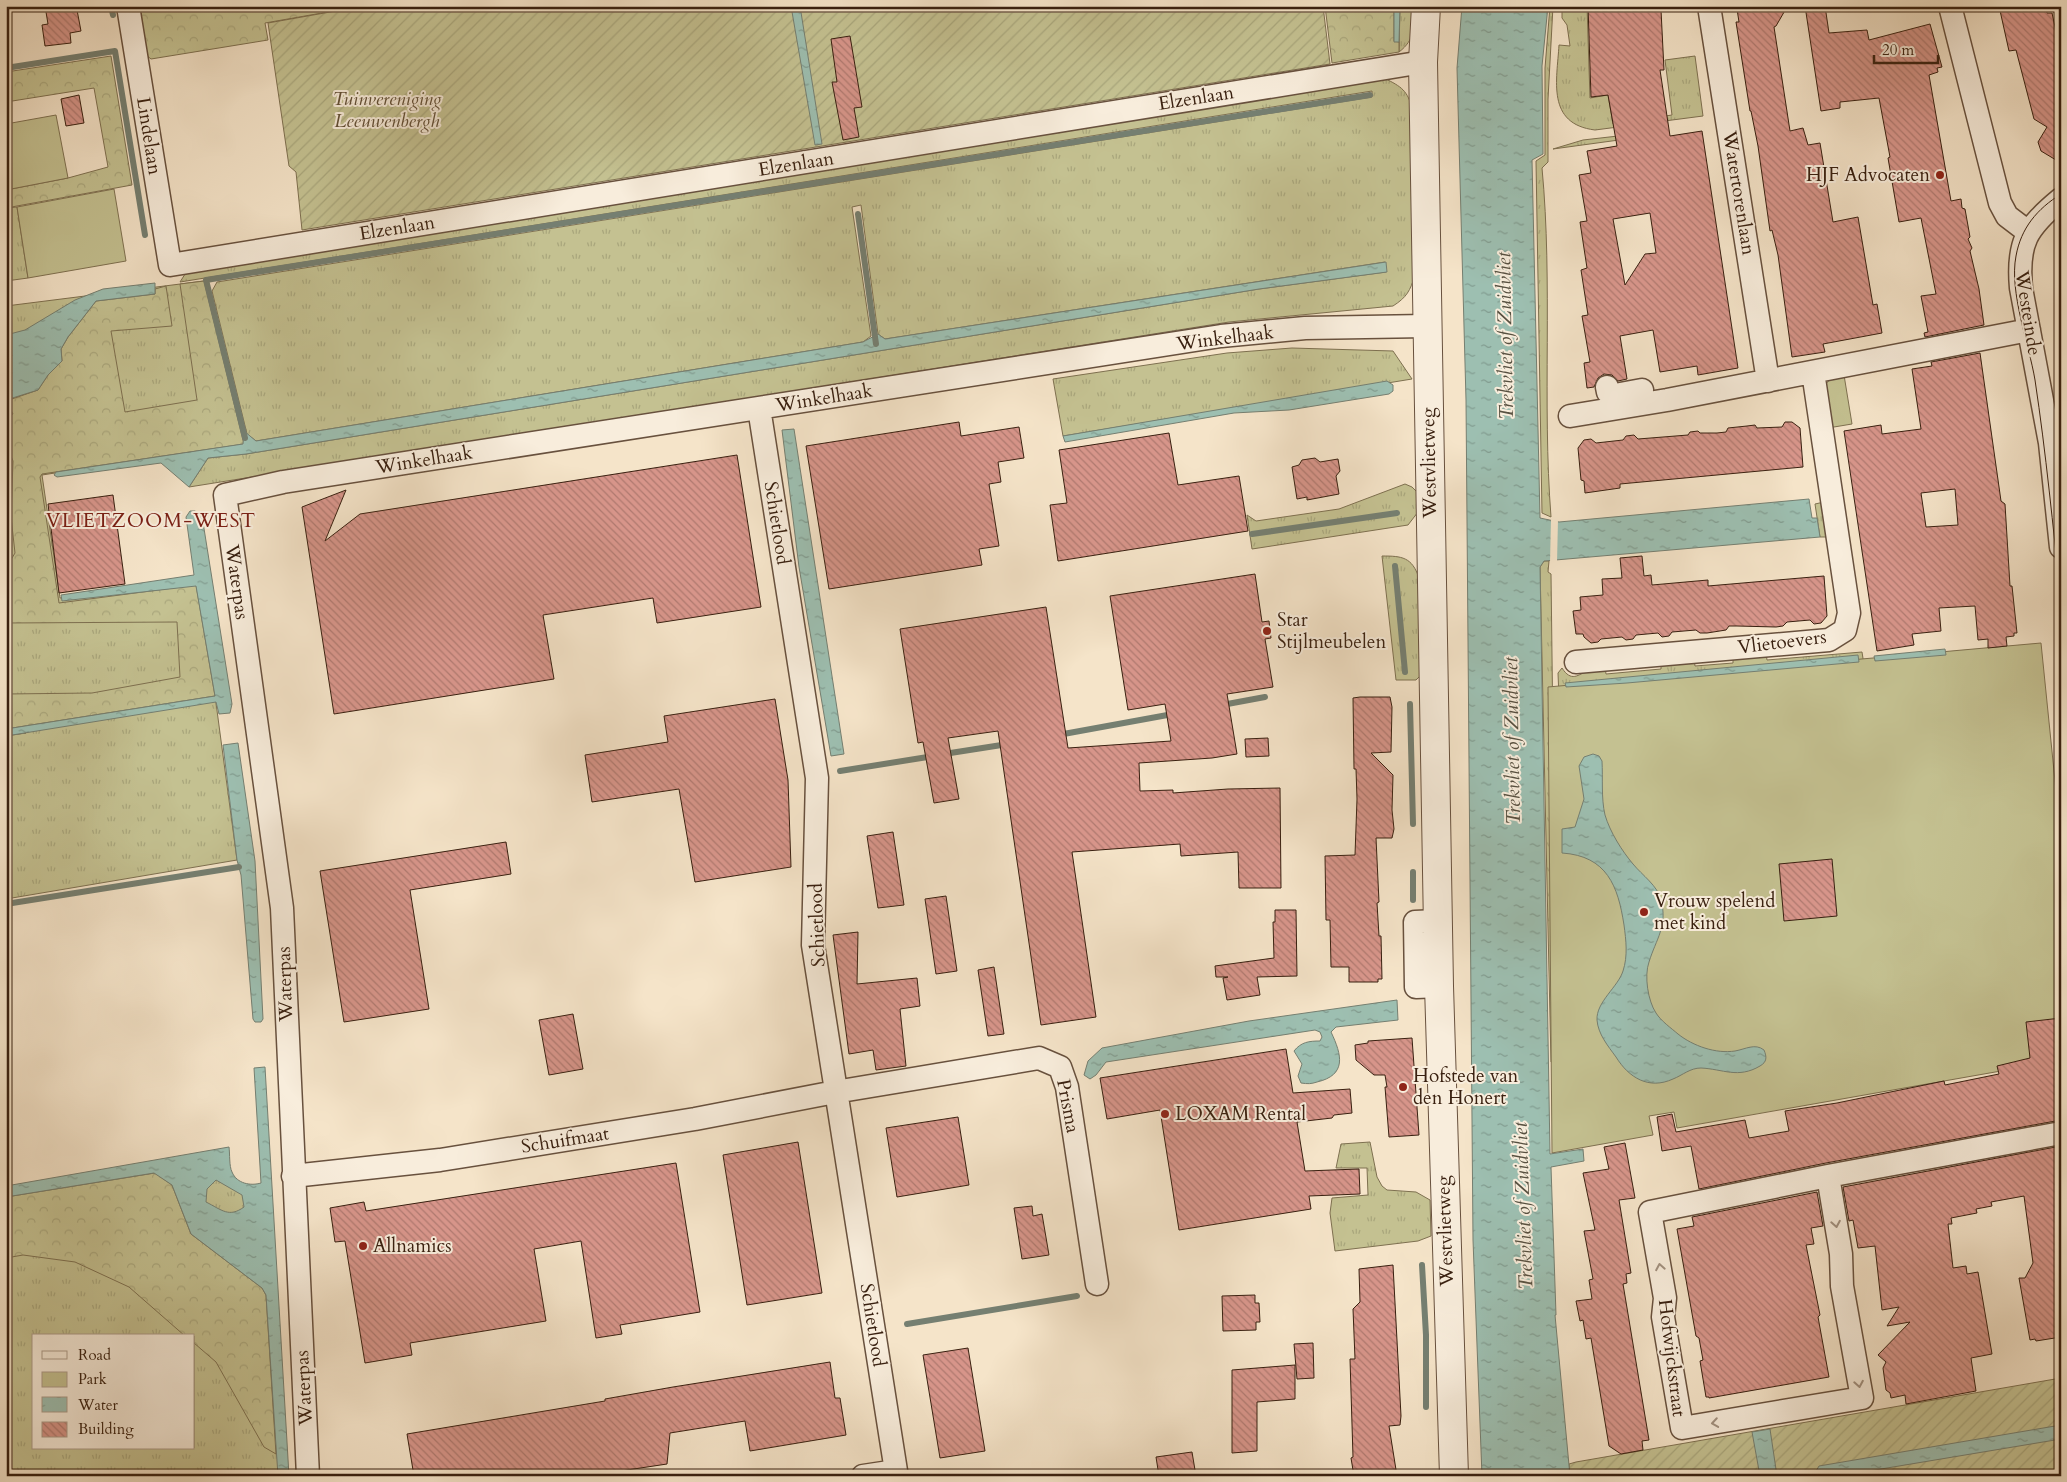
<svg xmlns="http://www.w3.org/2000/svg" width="2067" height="1482" font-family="Cardo,serif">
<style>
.grass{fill:url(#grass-tufts);stroke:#7e7050;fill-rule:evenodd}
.forest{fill:url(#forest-crowns);stroke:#7e7050}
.park{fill:#c4c191;stroke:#7e7050}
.garden{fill:url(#garden-furrows);stroke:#7e7050}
.water{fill:url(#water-ripples);stroke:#757f71;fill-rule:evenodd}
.pier{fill:#f5e4c9}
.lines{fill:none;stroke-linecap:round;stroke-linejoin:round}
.stream{stroke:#757f71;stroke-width:6}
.building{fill:url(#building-back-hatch);stroke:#392010;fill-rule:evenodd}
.minor-casing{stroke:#68513e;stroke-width:25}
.tertiary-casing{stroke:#68513e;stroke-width:30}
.minor{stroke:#f8eddc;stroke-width:22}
.tertiary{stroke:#f8eddc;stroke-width:28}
.tram{stroke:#392010;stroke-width:1}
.oneway{stroke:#a29180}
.poi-dot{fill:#8f2418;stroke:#f8eddc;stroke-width:2}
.labels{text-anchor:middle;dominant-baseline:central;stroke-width:4;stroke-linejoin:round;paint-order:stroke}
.street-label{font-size:19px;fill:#392010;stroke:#f8eddc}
.park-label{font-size:19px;font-style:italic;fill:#635037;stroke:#f8eddc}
.poi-label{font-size:19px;fill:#392010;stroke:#f8eddc;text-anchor:start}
.water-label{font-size:20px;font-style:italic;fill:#575040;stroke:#f8eddc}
.neighbourhood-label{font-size:20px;letter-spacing:1px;fill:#7a1f14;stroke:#f8eddc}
</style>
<defs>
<pattern id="grass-tufts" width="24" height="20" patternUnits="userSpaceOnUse" patternTransform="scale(1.25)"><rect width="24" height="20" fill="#c4c191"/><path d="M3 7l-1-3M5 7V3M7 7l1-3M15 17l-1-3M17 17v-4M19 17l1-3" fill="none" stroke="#a9a67c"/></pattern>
<pattern id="forest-crowns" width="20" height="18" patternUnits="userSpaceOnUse" patternTransform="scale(1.25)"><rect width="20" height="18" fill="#c4c191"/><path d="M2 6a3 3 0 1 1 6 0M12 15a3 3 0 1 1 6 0" fill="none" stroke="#a9a67c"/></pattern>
<pattern id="garden-furrows" width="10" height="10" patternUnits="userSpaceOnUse" patternTransform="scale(1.25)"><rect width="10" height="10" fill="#c4c191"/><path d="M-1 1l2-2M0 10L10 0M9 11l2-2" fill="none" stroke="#a9a67c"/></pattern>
<pattern id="water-ripples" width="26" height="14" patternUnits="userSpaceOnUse" patternTransform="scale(1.25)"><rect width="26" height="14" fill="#9dbfb1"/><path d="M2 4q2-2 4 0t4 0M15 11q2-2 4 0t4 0" fill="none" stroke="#819b8f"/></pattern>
<pattern id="building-back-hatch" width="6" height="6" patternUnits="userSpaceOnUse" patternTransform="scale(1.25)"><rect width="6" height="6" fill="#d7958a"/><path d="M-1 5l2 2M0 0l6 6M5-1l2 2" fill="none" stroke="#af796f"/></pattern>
</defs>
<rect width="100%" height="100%" fill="#f5e4c9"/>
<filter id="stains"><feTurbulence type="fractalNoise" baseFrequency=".004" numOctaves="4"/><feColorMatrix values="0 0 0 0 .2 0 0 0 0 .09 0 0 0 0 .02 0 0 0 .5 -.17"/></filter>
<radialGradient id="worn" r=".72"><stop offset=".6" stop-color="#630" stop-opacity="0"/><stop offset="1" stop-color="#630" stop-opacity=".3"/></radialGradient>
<!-- grass -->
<path class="grass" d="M1400,6H1417C1415,25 1415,40 1399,52Z
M1550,6H1553L1548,99V162L1542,168C1553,284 1542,401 1551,517L1542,513L1536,161L1545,155V68Z
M1562,6H1587L1590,98L1608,95L1613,124L1672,115L1665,60L1695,56L1703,116L1595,130C1546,124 1557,80 1559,45L1570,46L1567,25L1562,18Z
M1384,78C1402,87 1407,90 1413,110L1415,275C1410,291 1407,297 1393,306L1229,322L189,487L208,458L246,454L1259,289L1386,272L1385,262L885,339L878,334L861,205L852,207L871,336L863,342L256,441L247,434L212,291L217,282L1372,97V91L180,282L187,271Z
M1618,136L1619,140L1553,149L1583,140Z
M17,207L28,278L6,281V208Z
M204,281L244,444L42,475L60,598L208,575L216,703L237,860L6,899V736L26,733L6,735V306Z
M1292,348L1393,351L1412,379L1063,436L1053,379L1227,353Z
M1405,484L1412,487L1418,493V512L1408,525L1252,549L1247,515L1256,521L1339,509Z
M1824,502L1830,537H1820L1815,504Z
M1382,556C1402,556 1412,557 1419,578L1420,676L1416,680H1396Z
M1544,561H1549L1548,572L1551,574L1557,1061L1551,1062L1540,567Z
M1862,652L1865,671L1559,699L1558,673L1562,668C1571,682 1578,676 1589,669C1594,667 1600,667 1605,667L1606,674L1661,669V662L1694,659L1695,666L1733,663V656L1766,653L1767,660Z
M1370,1142L1377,1177L1382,1186L1387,1190L1416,1192L1430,1200L1431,1236L1418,1241L1335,1251L1330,1213L1332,1198L1368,1195L1367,1168H1336L1341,1144Z
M216,1156L268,1222L284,1476H6V1192ZM34,1336H194V1448H34Z"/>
<!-- forest -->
<path class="forest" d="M140,6H362L265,23L268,40L151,59L146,55L140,29L143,28Z
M1325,6H1394V41L1399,42V52L1332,63Z
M111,56L132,185L6,208V190L68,178L108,167L94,88L6,102V72Z
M204,281L244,444L42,474L40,477L59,603L196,585L215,696L6,729V694L92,693L180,677L177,622L6,623V568L15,553L11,517L13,461L6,443V417L13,414L6,401L38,390L48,375L62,361L61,349L68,337L96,301L155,294V289L166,286L172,326L111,331L125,412L197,400L180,284Z
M155,1173L172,1185L191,1234L262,1288L266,1295L276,1454L264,1447L216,1362L194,1343V1336H185L129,1287L75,1262L23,1255L6,1258V1197Z"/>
<!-- park -->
<path class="park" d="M56,115L68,178L6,190V124Z
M114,189L126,261L28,278L17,207Z
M1844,375L1852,424L1828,428L1824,386L1833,376Z
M2041,643L2061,840V1062L2035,1065L1677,1128L1674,1112L1649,1116L1653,1135L1552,1153L1548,687Z"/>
<!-- garden -->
<path class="garden" d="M364,6H1323L1330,64L302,230L296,172L289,166L268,23Z
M2061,1378V1476H1570L1569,1464L1576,1462Z"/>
<!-- water -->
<path class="water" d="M791,6H800L822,144L815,145Z
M1394,6H1400L1399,42H1394Z
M1462,6H1548L1542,66L1543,154L1532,160L1540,518L1559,522L1809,499L1812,518H1817L1820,537L1544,561L1540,567L1550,1154L1583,1149L1584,1161L1551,1167L1556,1315H1555L1570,1476H1482L1473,1240L1466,400L1457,68Z
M1386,262L1387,272L1259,289L246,454L208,458L189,487L161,463L57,477L54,475L56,472L243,444L244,431L256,441L863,342L878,334L885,339Z
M155,283V294L96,301L68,337L61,349L62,361L48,375L38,390L6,400V335L25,330L75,300L103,289Z
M1387,381L1393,385V391L1389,394L1289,410L1234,413L1065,442L1063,436Z
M794,429L844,754L831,756L799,567L782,430Z
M190,511H195L202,516L232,704L230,713L219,714L216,702L6,736V729L215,696L196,586L62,601L61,595L194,575L186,517Z
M1945,649L1946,655L1875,661L1874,656Z
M1858,655L1859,662L1627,683L1566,687L1565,683Z
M238,743L255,861L263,1019L261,1022H255L253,1019L241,875L237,860L223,745Z
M1593,754L1599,756L1602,761C1603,778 1601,798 1605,815C1610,832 1622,851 1633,864C1642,875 1658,886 1661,900C1668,926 1656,939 1649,962C1644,976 1648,1001 1656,1013C1661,1021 1671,1028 1678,1034C1693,1046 1716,1054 1735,1051C1746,1049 1755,1043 1764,1050C1767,1057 1767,1062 1760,1066C1738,1079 1723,1069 1701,1068C1690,1068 1683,1075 1673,1079C1649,1090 1629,1078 1616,1057C1608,1046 1598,1034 1597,1020C1596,1002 1618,987 1623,971C1628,956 1626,940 1624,925C1618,886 1607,856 1562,853V829L1575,827L1584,799L1579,766L1584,757Z
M1397,1000L1398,1020L1336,1027L1331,1032C1342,1055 1347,1075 1317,1082C1311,1084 1308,1084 1301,1083L1298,1076L1302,1064L1294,1051C1301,1042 1309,1041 1320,1041L1322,1037L1320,1032L1315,1030L1106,1062L1096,1075L1090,1079L1084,1075L1088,1061L1102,1048L1249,1021Z
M265,1067L289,1476H278L266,1295L262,1288L191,1234L172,1185L154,1173L6,1197V1186L229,1147C230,1154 229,1166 232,1172C237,1184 251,1186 261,1183L254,1068ZM216,1180L242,1195L244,1207C229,1218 222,1210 206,1202L207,1189Z
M2061,1425V1439L1839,1476H1816V1471L1819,1466Z
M1770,1429L1777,1476H1760L1752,1432Z"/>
<!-- pier -->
<path class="pier" d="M1551,519H1558L1557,563H1550Z"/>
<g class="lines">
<!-- stream -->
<path class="stream" d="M111,6L113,15
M6,68L115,51L145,235
M858,214L876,344
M245,438L206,280L1370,95
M1252,534L1397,513
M1395,566L1405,672
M1410,704L1413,824
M1222,705L1265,697
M1058,735L1173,714
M944,754L1008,744
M840,771L934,756
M1413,872V900
M6,904L239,867
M1422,1265L1426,1335V1407
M907,1324L1077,1296"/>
</g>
<!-- building -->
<path class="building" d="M45,6H72V11L77,10L81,31L70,33L71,43L45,46L42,25L48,24Z
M1588,6H1649L1650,11L1661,10L1664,70H1660L1670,136L1702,131L1738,368L1698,375L1697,366L1660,372L1653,330L1620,336L1627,379L1618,381L1612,375L1604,374L1598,378L1594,387L1587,388L1584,363L1590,362L1582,316L1588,315L1581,270L1587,268L1580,222L1587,221L1579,175L1591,173L1587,151L1617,146L1608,95L1591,97ZM1650,213L1656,253L1645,254L1625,285L1613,219Z
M1755,6H1772V9L1787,7L1776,26L1774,27L1790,131L1803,128L1808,145L1820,143L1833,222L1858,217L1873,305L1877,304L1882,333L1823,344L1825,352L1792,357L1778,255L1772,230L1770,231L1758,146L1751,111H1750L1736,22H1739L1737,9Z
M1805,6H1825L1829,33L1867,30L1869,40L1930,24L1942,67L1937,68L1938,72L1929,75L1951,201L1961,199L1962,208L1965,209L1970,237L1968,239L1972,248L1970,251L1979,289L1984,325L1925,337L1924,333L1928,332L1921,296L1936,294L1921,218L1899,222L1888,158L1890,157L1879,98L1840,102V108L1821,111Z
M1999,6H2046L2047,13H2052L2061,55V163L2041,151L2038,142L2047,127L2034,119L2016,50L2009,51Z
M850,36L862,107L854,108L859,137L843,140L832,82H837L831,39Z
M79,95L84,123L66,126L61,99Z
M1980,353L2001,501L2005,504L2010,586H2012L2017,633H2014V636L2006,637L2007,646L1988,648V639L1978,640L1975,606L1939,608L1941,631L1912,634L1914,645L1877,651L1844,431L1881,425L1882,434L1921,429L1912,369L1932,366L1931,362ZM1955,489L1958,525L1926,527L1921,493Z
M959,422L961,436L1019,427L1024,458L998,462L1001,482L989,484L999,546L979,549L982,565L829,589L806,446Z
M1785,422H1792L1800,428L1803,467L1620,484V488L1585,493L1584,481L1581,480L1578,448L1584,440L1591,439L1596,443L1623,440L1626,436L1634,435L1638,439L1688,435L1690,432L1698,431L1700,433H1717L1726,432L1728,428L1747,426L1755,425L1757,428L1782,427Z
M1169,433L1178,485L1239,476L1248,531L1058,561L1050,505L1067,503L1059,450Z
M737,455L761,607L657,623L653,598L543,615L554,679L334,714L302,507L346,490L325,541L360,514Z
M1315,458L1320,462L1338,459L1340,471L1336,476L1339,494L1307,500V497L1297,499L1292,467L1299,465L1302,460Z
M113,495L125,584L59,593L48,504Z
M1642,556L1644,576L1651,575L1652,585L1708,580V586L1824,576L1827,616L1821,623L1814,624L1810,620L1787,622L1783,626L1776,627L1737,626H1729L1726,630L1707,633H1700L1696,630L1672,632L1669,636L1662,637L1658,633L1636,635L1633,639L1626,640L1622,637L1601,639L1598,642L1591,643L1584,637L1583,634H1576L1573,611L1581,610L1580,597L1603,595L1602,579L1622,578L1620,558Z
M1255,574L1262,622L1269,621L1271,638L1265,639L1273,687L1227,694L1237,754L1212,758L1139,763L1140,791L1173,790V793L1228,789L1280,788L1281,888H1239L1238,852L1181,856L1180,844L1072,852L1096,1017L1041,1025L998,731L948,738L959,799L934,803L923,742L918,743L900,629L1046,607L1068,748L1171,741L1165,704L1128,710L1110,596Z
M1360,697H1390L1392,707L1391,752L1371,753L1393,775L1392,810L1394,829L1392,838H1376L1379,902L1377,903L1379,936H1381L1382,979H1378V982H1349V967H1331L1330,920H1326L1325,856L1355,855L1357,799L1356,769H1354L1353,698Z
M775,699L788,780L791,867L695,882L679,789L592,802L585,755L668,742L664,716Z
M1268,738L1269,756L1246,757L1245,739Z
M893,832L904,905L878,908L867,836Z
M506,842L511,874L410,890L429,1009L344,1022L320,871Z
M1832,859L1837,916L1784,921L1779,864Z
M946,896L957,971L936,974L925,899Z
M1275,910H1296L1297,976L1257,977L1260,995L1227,1000L1223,978L1228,977H1216L1215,966L1274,958L1273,922H1275Z
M858,932L857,984L917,978L920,1006L900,1009L906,1066L876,1070L873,1050L849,1054L833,935Z
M994,967L1004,1034L988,1036L978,970Z
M573,1014L583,1069L549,1075L539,1020Z
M2061,1018V1120L1826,1163L1699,1189L1691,1146L1662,1151L1657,1117L1672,1114L1676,1132L1745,1120L1749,1138L1789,1131L1785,1111L1837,1103L1944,1081L1945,1085L1999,1074L1997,1066L2030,1058L2026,1022Z
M1412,1038L1419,1135L1389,1137L1385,1087H1387L1385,1075H1374L1356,1060L1355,1045L1368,1043V1041Z
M1286,1049L1293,1093L1350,1089L1352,1113L1334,1115L1332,1118L1297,1122L1305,1171L1359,1169L1360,1194L1309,1196L1311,1209L1179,1230L1160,1110L1107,1119L1100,1078Z
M958,1117L969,1185L897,1197L886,1128Z
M798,1142L822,1293L747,1305L723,1155Z
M1625,1143L1635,1198L1619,1200L1631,1273L1626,1274L1627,1283L1623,1284L1649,1440L1642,1441L1643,1450L1621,1454L1609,1446L1591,1338L1586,1339L1583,1320L1580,1321L1576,1301L1592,1299L1589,1280L1593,1279L1584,1231L1595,1230L1583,1173L1609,1169L1604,1147Z
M2061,1146V1337L2036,1341L2035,1339L2030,1340L2019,1278H2025L2033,1263L2024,1196L1991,1202L1992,1206L1976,1209L1977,1213L1951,1218L1952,1224H1948L1953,1268L1966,1266L1967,1274L1978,1272L1992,1354L1971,1358L1976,1391L1906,1404L1905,1395L1891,1398L1890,1393L1886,1390L1883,1368L1886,1362L1878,1355L1910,1322L1887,1326L1899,1307L1882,1310L1875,1246L1858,1248L1853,1220L1849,1221L1843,1187Z
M676,1163L700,1312L620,1325L622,1334L596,1338L581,1241L534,1249L546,1321L410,1343L412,1355L365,1363L345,1241L335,1242L330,1208L364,1202L366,1211Z
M1817,1192L1823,1226L1811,1228L1814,1244L1806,1245L1820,1315L1818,1317L1829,1377L1709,1398V1397H1706L1700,1361L1703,1360L1699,1338L1696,1336L1677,1229L1694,1226L1692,1217Z
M1032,1206L1033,1216L1042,1214L1049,1255L1022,1259L1014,1208Z
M1393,1265L1401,1416L1400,1425L1389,1426L1397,1476H1354L1351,1458L1353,1457L1350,1359H1355L1353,1309L1360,1302L1359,1269Z
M1255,1295V1303H1259L1260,1322H1256V1330L1223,1331L1222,1296Z
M1313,1343L1314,1378L1297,1379L1294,1344Z
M968,1348L985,1451L940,1458L923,1355Z
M830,1362L835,1398H840L846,1435L750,1451L745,1421L670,1433L667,1464L587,1476H414L407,1434L605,1401V1399L673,1387Z
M1295,1365V1399L1257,1402V1451L1232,1453V1370Z
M1192,1452L1195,1470L1184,1472L1185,1476H1159L1156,1457Z"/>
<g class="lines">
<defs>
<path id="minor" d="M128,6L170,265L1423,62
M1709,6L1768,381
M1950,6L2000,203L2007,216L2028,232
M2061,199C2026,228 2017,243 2021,288L2050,443L2061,547
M1607,387L1608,392L1615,395L1642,390
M759,408L817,778L813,945L896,1471L863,1476
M1570,416L1667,400L2029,330
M1576,662L1829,640L1845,630L1849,613L1813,372
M1437,921L1415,922L1416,987L1439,986
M293,1176L440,1160L695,1119L835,1092L1039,1058L1060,1067L1067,1087L1097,1284
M1828,1176L1841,1254L1842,1286L1862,1398L1682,1428L1663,1317L1665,1298L1650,1212L1828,1176L2061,1133
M308,1476L282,908L225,495L283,482L1221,336L1305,328L1426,326"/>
<path id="tertiary" d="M1426,6L1423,62L1439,986L1454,1476"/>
</defs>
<!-- minor casing -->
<use href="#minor" class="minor-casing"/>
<!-- tertiary casing -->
<use href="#tertiary" class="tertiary-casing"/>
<!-- minor -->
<use href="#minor" class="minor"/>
<!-- tertiary -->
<use href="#tertiary" class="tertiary"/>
<!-- tram -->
<path class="tram" d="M2061,194C2037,209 2021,228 2016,256C2009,292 2029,344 2035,380C2046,453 2053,527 2061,600"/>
</g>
<!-- one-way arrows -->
<defs><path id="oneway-chevron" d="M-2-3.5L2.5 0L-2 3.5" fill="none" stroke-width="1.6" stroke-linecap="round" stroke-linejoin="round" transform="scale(1.25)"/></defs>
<g class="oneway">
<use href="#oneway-chevron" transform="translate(1836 1224) rotate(80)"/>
<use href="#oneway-chevron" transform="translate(1660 1267) rotate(-100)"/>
<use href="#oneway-chevron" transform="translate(1859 1384) rotate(80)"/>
<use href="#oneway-chevron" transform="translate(1715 1423) rotate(171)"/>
</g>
<!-- markers -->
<g class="poi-dot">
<circle cx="1940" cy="175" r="5"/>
<circle cx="1267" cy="631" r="5"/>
<circle cx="1644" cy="912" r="5"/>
<circle cx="1403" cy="1087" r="5"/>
<circle cx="1165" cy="1114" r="5"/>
<circle cx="363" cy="1246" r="5"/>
</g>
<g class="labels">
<!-- street labels -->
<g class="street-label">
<text transform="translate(1196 98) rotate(-9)">Elzenlaan</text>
<text transform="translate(149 136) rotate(81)">Lindelaan</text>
<text transform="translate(796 164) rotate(-9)">Elzenlaan</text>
<text transform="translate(1739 193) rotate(81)">Watertorenlaan</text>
<text transform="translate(397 228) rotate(-9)">Elzenlaan</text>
<text transform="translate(2028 313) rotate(81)">Westeinde</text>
<text transform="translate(1225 338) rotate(-7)">Winkelhaak</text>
<text transform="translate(824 398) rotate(-9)">Winkelhaak</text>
<text transform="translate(424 460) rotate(-9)">Winkelhaak</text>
<text transform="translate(1429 463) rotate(-91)">Westvlietweg</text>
<text transform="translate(777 523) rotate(81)">Schietlood</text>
<text transform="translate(237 582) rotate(82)">Waterpas</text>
<text transform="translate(1782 642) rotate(-7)">Vlietoevers</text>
<text transform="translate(817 925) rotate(-92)">Schietlood</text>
<text transform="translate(285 984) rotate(-92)">Waterpas</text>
<text transform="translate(1068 1106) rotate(79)">Prisma</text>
<text transform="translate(565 1140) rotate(-9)">Schuifmaat</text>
<text transform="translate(1445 1231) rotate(-92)">Westvlietweg</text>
<text transform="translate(873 1325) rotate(81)">Schietlood</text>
<text transform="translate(1672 1358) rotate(83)">Hofwijckstraat</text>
<text transform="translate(304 1388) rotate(-93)">Waterpas</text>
</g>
<!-- park labels -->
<g class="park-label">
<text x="387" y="99">Tuinvereniging<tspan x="387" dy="22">Leeuwenbergh</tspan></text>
</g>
<!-- poi labels -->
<g class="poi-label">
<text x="1930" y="175" text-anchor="end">HJF Advocaten</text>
<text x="1277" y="620">Star<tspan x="1277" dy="22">Stijlmeubelen</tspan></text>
<text x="1654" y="901">Vrouw spelend<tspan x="1654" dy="22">met kind</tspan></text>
<text x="1413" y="1076">Hofstede van<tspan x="1413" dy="22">den Honert</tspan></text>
<text x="1175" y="1114">LOXAM Rental</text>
<text x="373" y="1246">Allnamics</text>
</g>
<!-- water labels -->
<g class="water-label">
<text transform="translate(1505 336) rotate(-91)">Trekvliet of Zuidvliet</text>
<text transform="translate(1512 741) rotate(-91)">Trekvliet of Zuidvliet</text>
<text transform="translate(1523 1206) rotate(-92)">Trekvliet of Zuidvliet</text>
</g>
<!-- neighbourhood labels -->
<g class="neighbourhood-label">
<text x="151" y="520">VLIETZOOM-WEST</text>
</g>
</g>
<!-- margin -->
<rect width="2067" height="1482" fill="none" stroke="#f5e4c9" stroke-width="25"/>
<rect x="8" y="8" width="2052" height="1467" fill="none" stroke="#392010" stroke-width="2.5"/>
<rect x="12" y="12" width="2042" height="1457" fill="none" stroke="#392010"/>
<!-- legend -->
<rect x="32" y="1334" width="162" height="115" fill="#f8eddc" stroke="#ac9b8a"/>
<rect x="42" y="1351" width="25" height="8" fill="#f8eddc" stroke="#ac9b8a"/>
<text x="78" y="1360" font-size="15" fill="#392010">Road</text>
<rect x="42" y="1372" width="25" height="15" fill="#c4c191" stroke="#ac9b8a"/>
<text x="78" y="1384" font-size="15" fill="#392010">Park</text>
<rect x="42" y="1397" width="25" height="15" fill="url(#water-ripples)" stroke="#ac9b8a"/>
<text x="78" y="1410" font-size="15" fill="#392010">Water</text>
<rect x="42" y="1422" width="25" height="15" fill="url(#building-back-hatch)" stroke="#ac9b8a"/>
<text x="78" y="1434" font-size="15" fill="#392010">Building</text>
<!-- scale -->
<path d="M1874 55v8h64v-8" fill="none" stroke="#392010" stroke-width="2.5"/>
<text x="1882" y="55" font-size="15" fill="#392010" stroke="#f8eddc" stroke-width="4" paint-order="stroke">20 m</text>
<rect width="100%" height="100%" filter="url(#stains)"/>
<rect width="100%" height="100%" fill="url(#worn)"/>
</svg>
